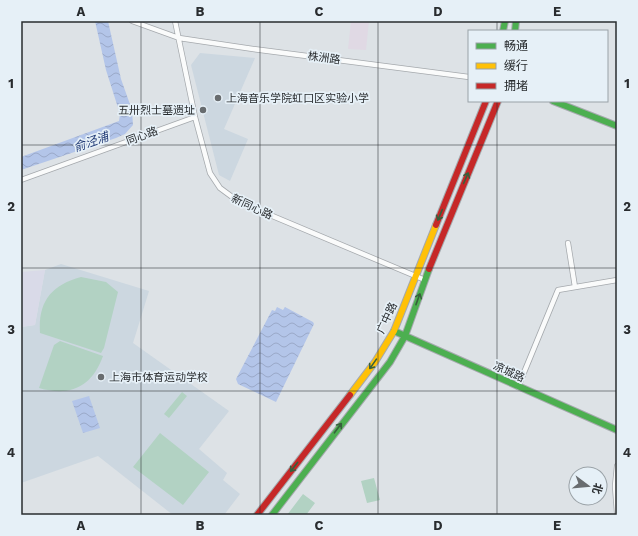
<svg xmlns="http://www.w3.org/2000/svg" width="638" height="536" font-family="'Work Sans','Noto Sans SC',sans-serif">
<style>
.built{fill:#ccd7e0}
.industrial{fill:#e0d9e4}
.medical{fill:#d9dae8}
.garden{fill:#b2d2c3}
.water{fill:url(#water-waves)}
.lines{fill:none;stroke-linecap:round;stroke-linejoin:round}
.street-casing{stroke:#a5a9ad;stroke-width:6}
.fast-casing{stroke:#a5a9ad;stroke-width:8}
.slow-casing{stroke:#a5a9ad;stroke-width:8}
.jam-casing{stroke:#a5a9ad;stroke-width:8}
.street{stroke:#fafbfb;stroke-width:4.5}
.fast{stroke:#4caf50;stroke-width:6}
.slow{stroke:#ffc107;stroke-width:6}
.jam{stroke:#c62828;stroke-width:6}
.oneway{stroke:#37603c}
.grid{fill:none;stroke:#292c2f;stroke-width:1;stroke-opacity:0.55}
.poi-dot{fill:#686c6f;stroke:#e6f0f7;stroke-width:1.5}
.labels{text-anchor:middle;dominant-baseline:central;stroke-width:3.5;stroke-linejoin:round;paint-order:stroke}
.street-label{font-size:11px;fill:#292c2f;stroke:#e6f0f7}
.poi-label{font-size:11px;fill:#292c2f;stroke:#e6f0f7;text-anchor:start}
.water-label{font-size:12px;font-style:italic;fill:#223b76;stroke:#e6f0f7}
.neatline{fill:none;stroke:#292c2f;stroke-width:1.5}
.grid-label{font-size:13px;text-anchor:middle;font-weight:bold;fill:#292c2f}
</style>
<defs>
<pattern id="water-waves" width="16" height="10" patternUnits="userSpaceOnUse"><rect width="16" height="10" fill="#b3c5e9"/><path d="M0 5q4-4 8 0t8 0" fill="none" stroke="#9aa9c8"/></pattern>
</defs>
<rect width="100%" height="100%" fill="#dde2e6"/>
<!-- built -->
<path class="built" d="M200,53L255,58L224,129L248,139L230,181L219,175L191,65Z
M61,264L149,291L133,343L229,411L199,449L227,473L223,480L240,494L224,515H173L98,456L21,483V327L35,325L45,270Z"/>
<!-- industrial -->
<path class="industrial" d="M351,21H369L366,50L348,49Z"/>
<!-- medical -->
<path class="medical" d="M45,270L35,325L21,327V272Z"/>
<!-- garden -->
<path class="garden" d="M81,277L106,282L118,292L104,348L101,353L40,333C38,302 51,285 81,277Z
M60,341L103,356C92,387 70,397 39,388L54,345Z
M182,392L187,396L169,418L164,414Z
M160,433L209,472L183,505L133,467Z
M374,478L380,500L367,503L361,481Z
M303,494L315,503L306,515H287Z"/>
<!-- water -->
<path class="water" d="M95,21H108L121,79L132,110L133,125L125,134L116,138L21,170V157L119,121L120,114L106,70Z
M277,307L283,310L285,307L313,322L314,324L276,402L238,384L236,379L272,310L275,311Z
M89,396L100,428L83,433L72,401Z"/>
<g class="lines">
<defs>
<path id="street" d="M132,21L179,38L253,49L469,77
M175,21L195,117L210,173L220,188L239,202L425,280
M21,180L195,117
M568,243L575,287
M518,387L558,290L617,280
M617,466L615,486L617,513"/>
<path id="fast" d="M503,31L505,21
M515,31L516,21
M553,101L617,126
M394,331L617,430
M272,515L390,362L405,336L429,269"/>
<path id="slow" d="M350,395L375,362L394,331L436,225"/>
<path id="jam" d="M436,225L486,101
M429,269L498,101
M257,515L350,395"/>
</defs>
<!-- street casing -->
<use href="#street" class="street-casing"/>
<!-- fast casing -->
<use href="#fast" class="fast-casing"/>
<!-- slow casing -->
<use href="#slow" class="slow-casing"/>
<!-- jam casing -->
<use href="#jam" class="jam-casing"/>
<!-- street -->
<use href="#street" class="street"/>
<!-- fast -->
<use href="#fast" class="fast"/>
<!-- slow -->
<use href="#slow" class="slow"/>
<!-- jam -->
<use href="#jam" class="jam"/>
</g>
<!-- one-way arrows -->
<defs><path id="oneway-shaft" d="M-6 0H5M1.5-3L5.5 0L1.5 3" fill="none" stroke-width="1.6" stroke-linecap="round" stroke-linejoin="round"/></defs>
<g class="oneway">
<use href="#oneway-shaft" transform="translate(466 178) rotate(-66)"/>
<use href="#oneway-shaft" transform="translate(440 215) rotate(113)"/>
<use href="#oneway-shaft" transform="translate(418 299) rotate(-70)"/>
<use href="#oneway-shaft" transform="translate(373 364) rotate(125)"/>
<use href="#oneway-shaft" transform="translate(338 428) rotate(-53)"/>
<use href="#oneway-shaft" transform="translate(294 467) rotate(128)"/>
</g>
<!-- grid -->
<path class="grid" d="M141,21V515M260,21V515M378,21V515M497,21V31M497,101V515M21,145H617M21,268H617M21,391H617"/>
<!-- markers -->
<g class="poi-dot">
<circle cx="218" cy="98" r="4"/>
<circle cx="203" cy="110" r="4"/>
<circle cx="101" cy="377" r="4"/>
</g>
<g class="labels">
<!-- street labels -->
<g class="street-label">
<text transform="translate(324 58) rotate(7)">株洲路</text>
<text transform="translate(142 136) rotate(-20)">同心路</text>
<text transform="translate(252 207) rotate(25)">新同心路</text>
<text transform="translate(387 318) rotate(-65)">广中路</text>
<text transform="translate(509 372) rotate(24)">凉城路</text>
</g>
<!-- poi labels -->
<g class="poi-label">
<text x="226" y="98">上海音乐学院虹口区实验小学</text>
<text x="195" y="110" text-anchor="end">五卅烈士墓遗址</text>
<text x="109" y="377">上海市体育运动学校</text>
</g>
<!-- water labels -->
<g class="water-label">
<text transform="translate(91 142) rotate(-19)">俞泾浦</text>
</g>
</g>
<!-- border -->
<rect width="638" height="536" fill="none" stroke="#e6f0f7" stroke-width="44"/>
<!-- legend -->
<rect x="468" y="30" width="140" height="72" fill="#e6f0f7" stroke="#9aa2a7"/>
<rect x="476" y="43" width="20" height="6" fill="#4caf50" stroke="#9aa2a7"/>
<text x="504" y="50" font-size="12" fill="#292c2f">畅通</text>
<rect x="476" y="63" width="20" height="6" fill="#ffc107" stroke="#9aa2a7"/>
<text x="504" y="70" font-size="12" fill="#292c2f">缓行</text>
<rect x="476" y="83" width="20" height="6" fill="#c62828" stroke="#9aa2a7"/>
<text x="504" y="90" font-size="12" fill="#292c2f">拥堵</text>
<!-- north arrow -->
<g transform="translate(588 486) rotate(106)"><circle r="19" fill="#e6f0f7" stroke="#9aa2a7"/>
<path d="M0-3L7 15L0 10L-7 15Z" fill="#686c6f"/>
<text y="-6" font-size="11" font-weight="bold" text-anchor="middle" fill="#292c2f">北</text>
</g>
<rect x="22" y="22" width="594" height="492" class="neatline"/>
<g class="grid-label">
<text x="81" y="16">A</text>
<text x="200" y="16">B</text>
<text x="319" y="16">C</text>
<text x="438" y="16">D</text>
<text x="557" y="16">E</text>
<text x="11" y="88">1</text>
<text x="627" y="88">1</text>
<text x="11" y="211">2</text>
<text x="627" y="211">2</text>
<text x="11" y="334">3</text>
<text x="627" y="334">3</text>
<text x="11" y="457">4</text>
<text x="627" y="457">4</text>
<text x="81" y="530">A</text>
<text x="200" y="530">B</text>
<text x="319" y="530">C</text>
<text x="438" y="530">D</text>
<text x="557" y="530">E</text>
</g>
</svg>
